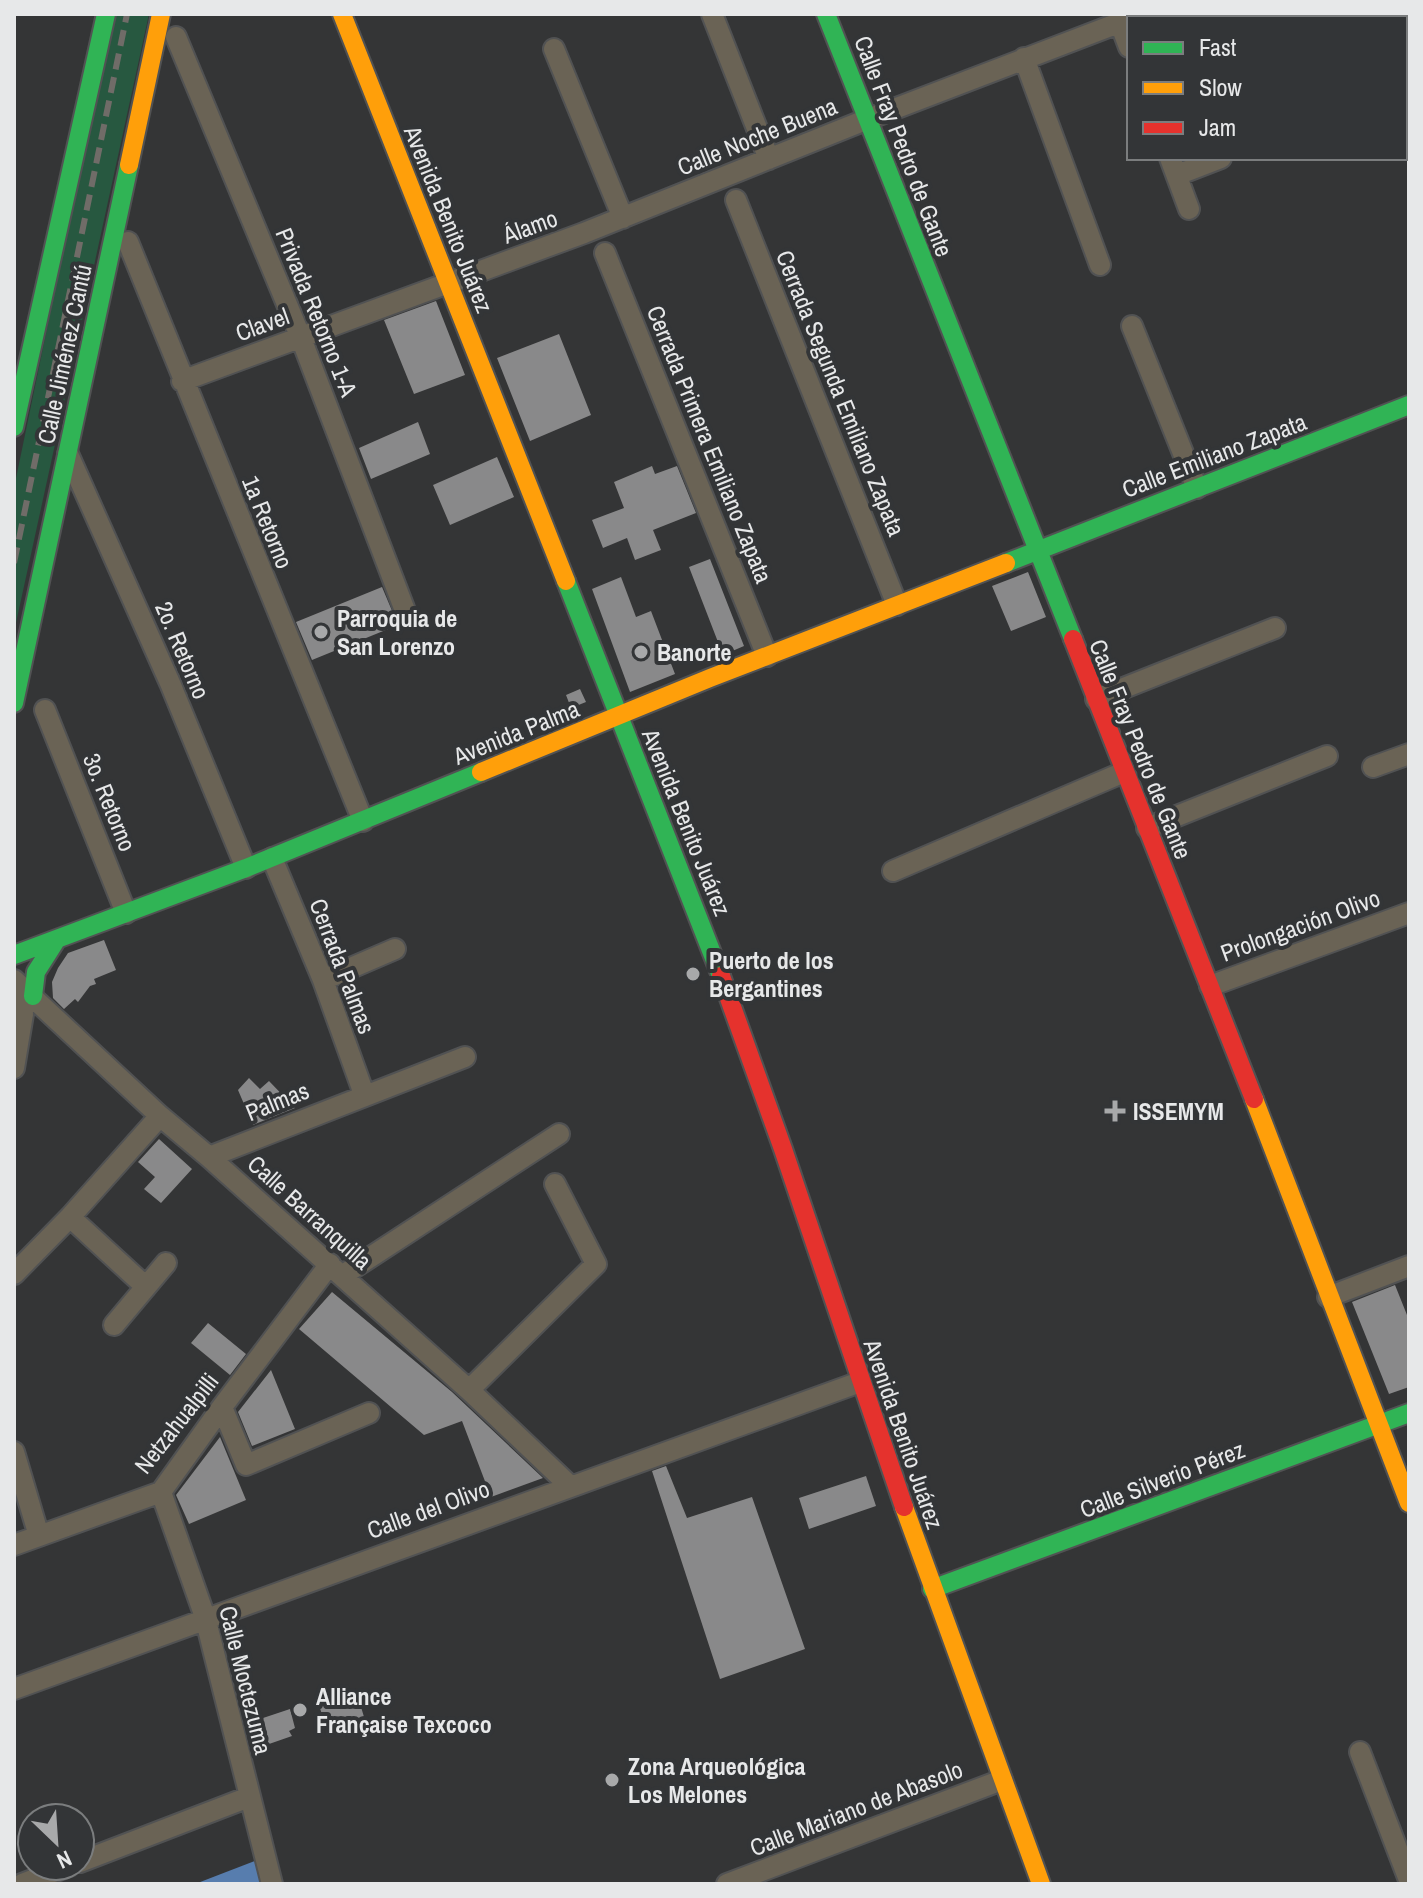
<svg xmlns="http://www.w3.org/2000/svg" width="1423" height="1898" font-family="'Archivo Narrow',sans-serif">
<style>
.green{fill:#275840}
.water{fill:#577dae}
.building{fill:#89898a}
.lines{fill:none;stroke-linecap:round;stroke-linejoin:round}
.street-casing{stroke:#515253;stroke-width:24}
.fast-casing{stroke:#515253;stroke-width:22}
.slow-casing{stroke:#515253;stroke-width:22}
.jam-casing{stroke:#515253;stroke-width:22}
.street{stroke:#6a6355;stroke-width:20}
.fast{stroke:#30b455;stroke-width:18}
.slow{stroke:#ff9f0a;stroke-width:18}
.jam{stroke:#e5322d;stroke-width:18}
.rail{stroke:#706c68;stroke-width:6;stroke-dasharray:16 8;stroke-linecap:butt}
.poi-dot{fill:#a8a9aa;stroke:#333537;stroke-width:3}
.labels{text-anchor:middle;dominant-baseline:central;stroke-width:8;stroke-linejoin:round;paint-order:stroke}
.street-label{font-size:24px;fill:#e7e8e9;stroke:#333537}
.poi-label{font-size:24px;font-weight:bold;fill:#e7e8e9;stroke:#333537;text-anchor:start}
</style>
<rect width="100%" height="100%" fill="#343536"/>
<!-- green -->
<path class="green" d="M112,14H149L14,632V488Z"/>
<!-- water -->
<path class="water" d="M265,1857L272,1884H195Z"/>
<!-- building -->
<path class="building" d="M436,301L465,375L414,394L384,320Z
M559,334L591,415L530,441L497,358Z
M418,422L430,454L371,479L359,448Z
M497,457L514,497L450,525L433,485Z
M652,466L655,474L677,466L696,513L653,530L661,550L635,560L627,538L603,548L592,520L624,508L614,482Z
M710,559L744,646L723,655L689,567Z
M1028,572L1046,617L1011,631L992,586Z
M621,577L636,617L651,611L675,674L630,692L592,589Z
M382,587L398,625L312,660L296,622Z
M580,689L586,702L571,708L566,695Z
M104,940L116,970L94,979L96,984L90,986L78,1002L75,999L64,1009L53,998L52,982L58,968L68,953Z
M249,1078L260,1089L269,1081L295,1108L253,1125L238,1090Z
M159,1139L192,1169L161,1203L144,1189L155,1177L138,1162Z
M1395,1285L1409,1320V1387L1389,1394L1352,1302Z
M332,1292L452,1392L543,1478L491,1497L462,1421L424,1435L299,1329Z
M208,1323L246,1354L230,1375L191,1343Z
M271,1370L295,1429L252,1446L238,1412Z
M220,1437L246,1500L189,1524L176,1495Z
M666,1466L687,1518L752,1497L805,1649L720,1679L652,1471Z
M866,1476L876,1506L809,1529L799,1498Z
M356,1690L364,1717L326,1729L318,1701Z
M290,1709L295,1728L289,1731L292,1736L252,1750L245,1724Z"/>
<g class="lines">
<defs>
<path id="street" d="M712,14L769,159
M1120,23L1129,47
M176,37L301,338L404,608
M554,49L623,218
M1024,58L1100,265
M1170,158L1189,209
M1177,175L1221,158
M736,200L897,605
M128,242L363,821
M605,253L767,656
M1132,326L1197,488
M182,381L584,233L868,119L1129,19
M68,454L170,683L246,868
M1096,699L1275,628
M45,710L126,913
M1373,767L1409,754
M1147,828L1327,756
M272,858L323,980L364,1094
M893,871L1124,772
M14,980L160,1116L209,1157L469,1390L570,1486
M323,980L395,949
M1210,986L1409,913
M14,1068L23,1014L18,984
M209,1157L465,1057
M70,1217L146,1287
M14,1274L70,1217L160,1116
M343,1275L559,1134
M1328,1297L1409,1266
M114,1325L166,1263
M469,1390L596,1264L555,1184
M222,1407L246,1465L369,1413
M14,1452L39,1536
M161,1492L205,1617L272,1884
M14,1545L161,1492L222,1407L330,1264
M14,1689L860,1382
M1360,1752L1409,1880
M80,1862L249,1797
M22,1884L69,1866
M727,1884L1002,1780"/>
<path id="fast" d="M826,14L1073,639
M14,427L106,14
M1006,563L1409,405
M566,581L721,976
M14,703L129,165
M14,955L246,868L481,772
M33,996L36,972L57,939
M932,1589L1409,1413"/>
<path id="slow" d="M342,14L566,581
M129,165L161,14
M481,772L710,678L1006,563
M1254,1099L1409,1503
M904,1507L1041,1884"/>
<path id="jam" d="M1073,639L1254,1099
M721,976L783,1149L904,1507"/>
</defs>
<!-- street casing -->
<use href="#street" class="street-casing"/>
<!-- fast casing -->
<use href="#fast" class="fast-casing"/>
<!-- slow casing -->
<use href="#slow" class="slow-casing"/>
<!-- jam casing -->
<use href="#jam" class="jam-casing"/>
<!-- street -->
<use href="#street" class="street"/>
<!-- fast -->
<use href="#fast" class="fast"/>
<!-- slow -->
<use href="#slow" class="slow"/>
<!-- jam -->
<use href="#jam" class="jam"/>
<!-- rail -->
<path class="rail" d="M14,563L127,14"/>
</g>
<!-- markers -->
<g class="poi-dot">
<circle cx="321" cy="632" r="8"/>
<circle cx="641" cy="652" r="8"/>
<circle cx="693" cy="974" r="8"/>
<path d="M1111 1099h8v8h8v8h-8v8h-8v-8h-8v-8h8z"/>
<circle cx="300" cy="1710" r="8"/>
<circle cx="612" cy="1780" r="8"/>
</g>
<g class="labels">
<!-- street labels -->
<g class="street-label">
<text transform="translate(757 136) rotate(-22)">Calle Noche Buena</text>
<text transform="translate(904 146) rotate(69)">Calle Fray Pedro de Gante</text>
<text transform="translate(449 219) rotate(68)">Avenida Benito Juárez</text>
<text transform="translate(530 226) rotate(-20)">Álamo</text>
<text transform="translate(317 312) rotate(68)">Privada Retorno 1-A</text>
<text transform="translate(262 324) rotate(-20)">Clavel</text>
<text transform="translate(64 354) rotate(-78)">Calle Jiménez Cantú</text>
<text transform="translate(841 393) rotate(68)">Cerrada Segunda Emiliano Zapata</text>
<text transform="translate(710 444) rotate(68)">Cerrada Primera Emiliano Zapata</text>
<text transform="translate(1214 455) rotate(-21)">Calle Emiliano Zapata</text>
<text transform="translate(268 522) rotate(68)">1a Retorno</text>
<text transform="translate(183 650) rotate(67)">2o. Retorno</text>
<text transform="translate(516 732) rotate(-22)">Avenida Palma</text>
<text transform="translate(1141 749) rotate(68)">Calle Fray Pedro de Gante</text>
<text transform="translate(110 802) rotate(68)">3o. Retorno</text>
<text transform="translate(687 822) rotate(68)">Avenida Benito Juárez</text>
<text transform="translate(1300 925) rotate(-20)">Prolongación Olivo</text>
<text transform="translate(343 966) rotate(69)">Cerrada Palmas</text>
<text transform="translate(277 1101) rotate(-22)">Palmas</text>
<text transform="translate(310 1212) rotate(42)">Calle Barranquilla</text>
<text transform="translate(176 1423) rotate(-52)">Netzahualpilli</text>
<text transform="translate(904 1434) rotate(71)">Avenida Benito Juárez</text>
<text transform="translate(1162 1479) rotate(-21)">Calle Silverio Pérez</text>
<text transform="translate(428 1509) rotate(-20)">Calle del Olivo</text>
<text transform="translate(246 1680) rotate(76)">Calle Moctezuma</text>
<text transform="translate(856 1808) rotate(-21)">Calle Mariano de Abasolo</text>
</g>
<!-- poi labels -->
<g class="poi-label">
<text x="337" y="618">Parroquia de<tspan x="337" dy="28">San Lorenzo</tspan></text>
<text x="657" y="652">Banorte</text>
<text x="709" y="960">Puerto de los<tspan x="709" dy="28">Bergantines</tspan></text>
<text x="1133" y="1111">ISSEMYM</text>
<text x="316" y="1696">Alliance<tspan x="316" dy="28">Française Texcoco</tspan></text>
<text x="628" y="1766">Zona Arqueológica<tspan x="628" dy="28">Los Melones</tspan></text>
</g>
</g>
<!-- border -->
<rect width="1423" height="1898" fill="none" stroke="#e7e8e9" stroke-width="32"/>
<!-- legend -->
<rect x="1127" y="16" width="280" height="144" fill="#333537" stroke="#7b7d7e" stroke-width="2"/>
<rect x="1143" y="42" width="40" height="12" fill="#30b455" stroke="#7b7d7e" stroke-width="2"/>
<text x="1199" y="56" font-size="24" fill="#e7e8e9">Fast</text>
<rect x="1143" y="82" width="40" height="12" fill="#ff9f0a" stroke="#7b7d7e" stroke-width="2"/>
<text x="1199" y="96" font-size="24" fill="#e7e8e9">Slow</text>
<rect x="1143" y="122" width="40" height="12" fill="#e5322d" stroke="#7b7d7e" stroke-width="2"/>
<text x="1199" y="136" font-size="24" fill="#e7e8e9">Jam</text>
<!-- north arrow -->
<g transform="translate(56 1842) rotate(155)"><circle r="38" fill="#333537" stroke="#7b7d7e" stroke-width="2"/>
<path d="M0-6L14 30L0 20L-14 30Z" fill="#a8a9aa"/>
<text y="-12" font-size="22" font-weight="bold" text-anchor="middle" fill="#e7e8e9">N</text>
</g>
</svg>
